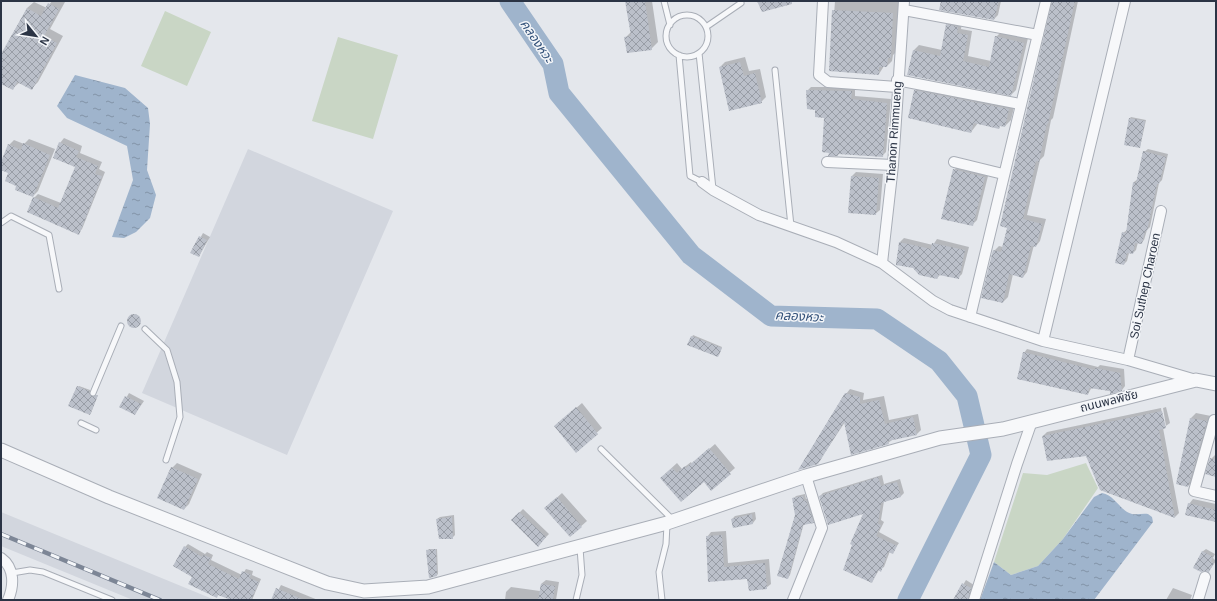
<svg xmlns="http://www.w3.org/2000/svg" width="1217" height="601" font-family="Arial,'Noto Sans Thai',sans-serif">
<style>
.built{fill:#d2d6de}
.grass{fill:#c9d6c5}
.water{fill:url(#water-ripples)}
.shadow{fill:#0003}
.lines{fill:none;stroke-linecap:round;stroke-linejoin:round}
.river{stroke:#9fb4cc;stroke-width:21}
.building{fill:url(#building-cross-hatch)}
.service-casing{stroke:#a9aeb7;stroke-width:7}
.minor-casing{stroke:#a9aeb7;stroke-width:12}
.tertiary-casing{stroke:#a9aeb7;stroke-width:15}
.service{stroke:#f7f8fa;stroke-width:5}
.minor{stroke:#f7f8fa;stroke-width:10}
.tertiary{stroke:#f7f8fa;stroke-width:13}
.rail-casing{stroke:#7d8696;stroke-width:4.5}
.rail{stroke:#f4f6f9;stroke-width:3;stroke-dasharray:9;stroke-linecap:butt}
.labels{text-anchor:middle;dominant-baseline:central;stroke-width:3;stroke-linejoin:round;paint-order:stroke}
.street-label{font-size:12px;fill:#2b3445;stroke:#f4f6f9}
.water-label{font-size:13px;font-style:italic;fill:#34527a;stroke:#f4f6f9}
</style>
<defs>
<pattern id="water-ripples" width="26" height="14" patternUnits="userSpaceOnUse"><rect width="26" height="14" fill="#9fb4cc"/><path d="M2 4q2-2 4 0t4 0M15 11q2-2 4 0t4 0" fill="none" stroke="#8293a7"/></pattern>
<pattern id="building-cross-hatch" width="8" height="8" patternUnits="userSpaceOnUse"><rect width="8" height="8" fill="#bbc0ca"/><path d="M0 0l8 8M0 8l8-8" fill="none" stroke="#989da6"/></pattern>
</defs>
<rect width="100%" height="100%" fill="#e4e7ec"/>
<!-- built -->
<path class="built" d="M248,149L393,211L287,455L142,393Z
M1,512L215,600H133L1,546Z"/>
<!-- grass -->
<path class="grass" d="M165,11L211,32L187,86L141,66Z
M338,37L398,55L373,139L312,121Z
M1086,463L1098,488L1063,539L1038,566L1011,575L994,562L1023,473L1047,475Z"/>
<!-- water -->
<path class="water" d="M75,75L125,88L148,108L150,124L147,170L156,195L150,218L136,232L124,238L112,237L133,180L127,146L67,118L57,106Z
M1102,493C1115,495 1120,511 1132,514C1137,515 1143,513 1148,514L1152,517L1153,522L1094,600H980L994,562L1011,575L1038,566L1063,539L1094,497Z"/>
<!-- shadow -->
<path class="shadow" d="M52,1L65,2L50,29L63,36L38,82L32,88L20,82L12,89L1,83V56L27,8L34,2L47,8Z
M626,1H652L658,42L651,49L625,38L631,32Z
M835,1H899L896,52L893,55L892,61L887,66H884L879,74L830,70Z
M938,1H1001L998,15L994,19Z
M1053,1H1078L1053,118L1051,120L1044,156L1040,160L1027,215L1046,219L1040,241L1036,246L1034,245L1027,272L1023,277L1013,274L1008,297L1003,302L994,251L999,246L1003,247L1008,227Z
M952,20L962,22L961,29L972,31L968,56L991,61L996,37L1001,32L1028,38L1016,90L1011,95L914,50L919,45L942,50L947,25Z
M745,57L749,71L760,69L766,97L761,102L720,67L725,62Z
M921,85L1015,103L1011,120L1005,126L1001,125L999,127L978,123L971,132L915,90Z
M811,87H855V96L891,99L886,152L882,156L840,153L838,155L825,117L816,109L807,91Z
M1131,117L1146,120L1140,147L1129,119Z
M64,138L82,146L80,153L102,162L99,169L105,172L82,229L78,233L34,198L38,194L61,203L76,167L60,143Z
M29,139L55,149L38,191L33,196L9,173L1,169V164L9,145L14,140L24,144Z
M1148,149L1168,154L1162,180L1159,183L1150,227L1147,230L1144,240L1141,243L1138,242L1136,250L1133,253H1129L1127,261L1124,264L1123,233L1127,230L1134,182L1138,179L1144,152Z
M959,165L989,172L977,220L972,225L954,170Z
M856,172L883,174L880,210L875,214L849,212L852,176Z
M203,233L210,237L199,256L192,253Z
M904,238L933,245L937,239L969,247L962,274L958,278L941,274L937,278L914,267L896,264L900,242Z
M128 320a6 6 0 1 1 12 0a6 6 0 1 1-12 0Z
M693,335L722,347L719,355L692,337Z
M1027,349L1098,367L1100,365L1124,369L1125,386L1122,390L1113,392L1092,387L1088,394L1024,353Z
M79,386L90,390L92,396L98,395L91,413L78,387Z
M850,389L864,393L863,400L884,396L889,420L918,414L921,430L917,434L892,440L888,443L845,422L818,463L846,394Z
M129,393L144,401L135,414L121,407Z
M582,403L602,428L576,451L560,422Z
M1166,407L1170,423L1163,428L1179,513L1175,517L1086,454L1043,436L1047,432L1161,408L1164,426H1166L1163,408Z
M1196,413L1211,416L1193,481L1188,486L1177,483L1191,418Z
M715,444L735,468L711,489L704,480L666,473L677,463L682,469L691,462L692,464Z
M1215,455H1216V476L1211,459Z
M177,463L202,474L189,504L184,509L172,468Z
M882,475L884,484L900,479L904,493L901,496L884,501L881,520L884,522L879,532L899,543L892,553L890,551L884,567L879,570L872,582L865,513L820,496L823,493Z
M562,493L587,521L570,536L551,503Z
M805,494L806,499L809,498L816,519L813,522L804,523L790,575L788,578L796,515L793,499L796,496Z
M1193,499L1216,504V521L1189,504Z
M523,509L549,534L538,545L512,520Z
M755,512L756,519L753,523L733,527L732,519L735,516Z
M454,515L455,535L452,538L437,519L440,517Z
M726,531L728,563L769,559L771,584L766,588L748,578L709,580L707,537L711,532Z
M188,544L205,554L207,552L213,555L211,560L242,575L246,569L253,571L252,575L261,579L252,600H234L219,594L217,596L193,577L185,547Z
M429,549H437L438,574L437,575L427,551Z
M1206,549L1215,554L1213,558L1216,561L1209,571L1202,552Z
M546,580L559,582L556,600H505L506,592L511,587L540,591L541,584Z
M966,580L974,585L968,600H954Z
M281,585L318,600H273Z
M1173,588L1192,595L1190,600H1166Z"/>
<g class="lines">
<!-- river -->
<path class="river" d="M510,1L553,64L559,93L691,255L771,316L877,319L939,361L967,396L981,455L908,600"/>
</g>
<!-- building -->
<path class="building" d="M625,1H645L652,50L627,53L624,37L631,36Z
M757,1H792V4L762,12Z
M941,1H999L994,20L939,10Z
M1052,1H1075L1048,124L1047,123L1039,162L1036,161L1023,219L1042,224L1036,247L1031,246L1023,278L1009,274L1003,303L981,298L993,250L1001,252L1007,228L1000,226Z
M48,3L59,9L44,36L57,43L32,90L17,82L13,90L1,84V54L27,8L41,16Z
M832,10L893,13L891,58H888L887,67H879V75L829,71Z
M946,24L958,27L957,33L968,35L963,61L989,67L995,36L1024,43L1011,96L907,75L913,50L940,56Z
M740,62L744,76L755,73L762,103L729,111L719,67Z
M806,90L852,91L851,99L887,103L883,157L838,154V156H828L829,153L822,152L824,118L815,117V110L807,109Z
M914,90L1009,109L1005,127L1000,126L999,129L974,123L971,133L908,118Z
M1129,118L1145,121L1140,148L1124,145Z
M59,142L79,151L76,157L98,166L95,174L102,176L79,235L27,212L33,197L58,208L75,167L53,158Z
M23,143L50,155L33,197L15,190L16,186L5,181L8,173L1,170V162L8,144L21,150Z
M1143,151L1166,157L1159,184H1157L1147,231H1145L1142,244L1135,243L1133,254L1127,253L1124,265L1115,263L1122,232L1126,233L1133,182L1136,183Z
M953,169L985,177L973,226L941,219Z
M851,176L879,178L876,215L848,213Z
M199,236L207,240L199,257L190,253Z
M899,242L931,249L932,243L965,250L959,279L939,275L937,279L919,275L913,268L896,265Z
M127 321a7 7 0 1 1 14 0a7 7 0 1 1-14 0Z
M691,336L722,348L718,357L687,345Z
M1023,352L1095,370V368L1120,373L1122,391L1110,394V391L1089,388L1088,395L1017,379Z
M77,386L89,391L91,396L98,395L90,415L68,406Z
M845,393L860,397V404L879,400L885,424L913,417L917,435L888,441L889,444L851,455L844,422L818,464L798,470Z
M125,396L141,404L135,415L119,407Z
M576,407L598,434L576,453L554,426Z
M1162,411L1166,428L1159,430L1175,518L1100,490L1086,456L1047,461L1042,436Z
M1190,418L1207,421L1188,487L1176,484Z
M709,448L731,474L711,491L704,482L681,502L660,478L672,468L677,473L685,466L686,468Z
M1210,458L1216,460V477L1205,474Z
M171,467L198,479L184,510L157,498Z
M878,477L881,486L897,482L901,497L881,503L878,524L881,525L876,536L897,546L893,554L888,552L881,572L878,570L872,583L843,570L852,545L850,544L863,514L828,525L819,496Z
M803,496L804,501L806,500L814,523L803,525L788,579L777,576L795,515L792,498Z
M557,497L582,527L570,537L544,508Z
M1188,503L1216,510V522L1185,515Z
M519,512L546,537L538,547L511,520Z
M752,514L753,524L733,528L731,519Z
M452,517L453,539H439L436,519Z
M722,535L724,567L765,563L767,589L749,591L747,579L708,582L706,536Z
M184,546L202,557L203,555L211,558L208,564L239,579L242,571L251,575L249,578L259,582L251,600H231L218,595L217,598L188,584L192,577L173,566Z
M436,549L437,576L429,578L426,550Z
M1202,551L1213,557L1211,562L1214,563L1209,572L1204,571L1201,572L1193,568Z
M962,583L971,588L968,600H953Z
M541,584L555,586L553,600H538Z
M276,588L304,600H271Z"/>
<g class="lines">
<defs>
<path id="service" d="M664,1L670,25
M666 36a21 21 0 1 1 42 0a21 21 0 1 1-42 0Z
M706,27L741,3
M699,53L713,189
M679,55L690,176L702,182
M775,70L791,226
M1,223L11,216L49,235L59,289
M145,329L167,350L177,382L180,417L166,460
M93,393L121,326
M81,423L96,430
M601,449L673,520
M12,573L30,570L43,572L112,600
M576,600L582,575L580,548
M662,600L659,572L666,544L667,524"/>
<path id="minor" d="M823,1L819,75L828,82L897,87
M904,10L1038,35
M897,80L1020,104
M827,162L893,165
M954,162L1003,174
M702,182L713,190L759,215L836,242L882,263L933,301L950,310L1043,341L1128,360L1196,380
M882,263L893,165L904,1
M970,317L1046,1
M1043,341L1125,1
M1128,360L1161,211
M1214,420L1194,491L1216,496
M1,558C15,568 14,586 8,600
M793,600L822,528L806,476
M974,600L1017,464L1032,421
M1198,600L1205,577"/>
<path id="tertiary" d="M1,450L109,497L327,583L364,591L428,587L667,523L806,476L940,438L1003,429L1196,380L1216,384"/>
</defs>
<!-- service casing -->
<use href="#service" class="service-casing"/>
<!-- minor casing -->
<use href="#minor" class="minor-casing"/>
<!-- tertiary casing -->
<use href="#tertiary" class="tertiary-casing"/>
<!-- service -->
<use href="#service" class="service"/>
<!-- minor -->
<use href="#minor" class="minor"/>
<!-- tertiary -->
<use href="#tertiary" class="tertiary"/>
<defs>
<path id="rail" d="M1,534L160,600"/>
</defs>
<!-- rail casing -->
<use href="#rail" class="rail-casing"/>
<!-- rail -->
<use href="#rail" class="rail"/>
</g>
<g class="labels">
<!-- street labels -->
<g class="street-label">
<text transform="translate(894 132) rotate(-86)">Thanon Rimmueng</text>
<text transform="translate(1145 286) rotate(-78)">Soi Suthep Charoen</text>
<text transform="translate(1109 401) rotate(-14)">ถนนพลพิชัย</text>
</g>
<!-- water labels -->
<g class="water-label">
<text transform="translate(537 41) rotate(56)">คลองหวะ</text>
<text transform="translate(799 316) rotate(3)">คลองหวะ</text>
</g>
</g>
<!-- border -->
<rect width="1217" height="601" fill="none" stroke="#2b3445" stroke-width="4"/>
<!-- north arrow -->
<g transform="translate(36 36) rotate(120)" stroke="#f4f6f9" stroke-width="3" paint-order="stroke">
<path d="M0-3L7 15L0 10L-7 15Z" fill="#2b3445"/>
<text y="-6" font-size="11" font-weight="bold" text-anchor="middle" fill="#2b3445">N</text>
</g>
</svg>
